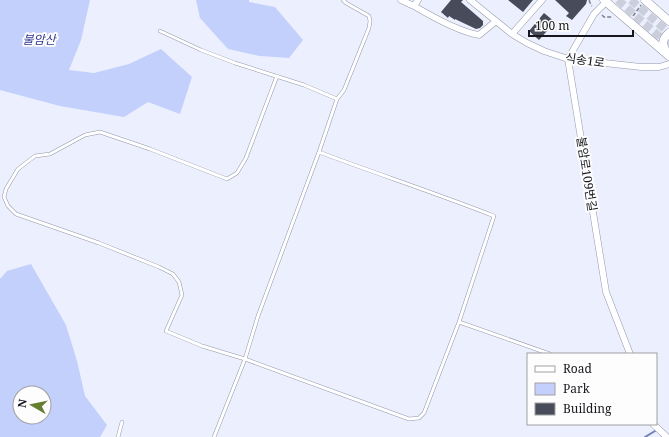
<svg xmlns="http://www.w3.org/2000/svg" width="669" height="437" font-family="'Noto Serif','Noto Sans KR',serif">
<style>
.green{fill:#c4d0fc;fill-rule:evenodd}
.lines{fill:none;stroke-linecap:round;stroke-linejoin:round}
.stream{stroke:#727fb9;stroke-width:2}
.building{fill:#474b5a}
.tertiary-tunnel{stroke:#cbcfdc;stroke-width:8;stroke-dasharray:8 4;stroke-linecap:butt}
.service-casing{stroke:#9498a9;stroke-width:4}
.minor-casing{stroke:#9498a9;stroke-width:7}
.tertiary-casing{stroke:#9498a9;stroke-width:9}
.path{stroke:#80838d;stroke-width:1.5;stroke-dasharray:4 2;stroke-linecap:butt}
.service{stroke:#fff;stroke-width:3}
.minor{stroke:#fff;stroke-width:6}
.tertiary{stroke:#fff;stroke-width:8}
.labels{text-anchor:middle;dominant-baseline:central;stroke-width:4;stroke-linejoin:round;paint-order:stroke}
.park-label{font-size:12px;font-style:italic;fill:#2e358f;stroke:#fdfdfd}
.street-label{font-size:12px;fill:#16181e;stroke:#fdfdfd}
</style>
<rect width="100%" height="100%" fill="#ebeffe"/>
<!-- green -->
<path class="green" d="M0,0H90L81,40L69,70L94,73L129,64L161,49L192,77L180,114L148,102L124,117L60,106L0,90Z
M196,0H249V2L275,7L303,40L289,58L260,56L228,49L200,18Z
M31,264L66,325L77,361L85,396L107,425L100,437H0V279L7,271ZM20,393H44V417H20Z"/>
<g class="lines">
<!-- stream -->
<path class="stream" d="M645,437L655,431"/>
</g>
<!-- building -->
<path class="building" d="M451,0H463L461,2L483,21V25L480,28L476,29L455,19V20L449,16L448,18L441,12Z
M508,0H533L523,12Z
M555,0H587L586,4L572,20L566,16L569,13Z
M544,13L555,22L539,40L529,31Z"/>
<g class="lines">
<!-- tertiary-tunnel -->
<path class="tertiary-tunnel" d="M618,0L669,45
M631,0L669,33"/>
<defs>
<path id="service" d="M160,31L201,50L235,63L304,85L337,99
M277,76L246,158L237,173L227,179L150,149L100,132L85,135L50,154L35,156L18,169L6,189L4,197L8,206L16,214L99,243L159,267L173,274L179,282L182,295L166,331L202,346L245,359L409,419L419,418L424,413L459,322L494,216C436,193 377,174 319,152
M459,322L550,354
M118,437L122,422
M214,437L245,359L258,316L319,152L337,99L344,90L369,28L370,21L369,16L346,3L343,0"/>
<path id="minor" d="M401,0L414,6
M418,0L414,6C431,16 459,32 479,35L496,21
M470,0L496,21L512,34L527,43L544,51L568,59L641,67H659L669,64
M606,2L594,14L568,59L606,292L630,354
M512,34L542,0
M653,424L667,437"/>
<path id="tertiary" d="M604,0L669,56
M645,0L669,21
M667,53C662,45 661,40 669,33"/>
</defs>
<!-- service casing -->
<use href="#service" class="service-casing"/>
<!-- minor casing -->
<use href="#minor" class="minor-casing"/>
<!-- tertiary casing -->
<use href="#tertiary" class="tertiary-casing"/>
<!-- path -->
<path class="path" d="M589,0L591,5L592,6
M602,15L604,17H612
M633,16L641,5"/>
<!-- service -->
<use href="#service" class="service"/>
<!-- minor -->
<use href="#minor" class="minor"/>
<!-- tertiary -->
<use href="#tertiary" class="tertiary"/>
</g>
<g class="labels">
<!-- park labels -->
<g class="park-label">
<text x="39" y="39">불암산</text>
</g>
<!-- street labels -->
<g class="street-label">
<text transform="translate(585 60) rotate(8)">식송1로</text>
<text transform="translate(587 174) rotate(81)">불암로109번길</text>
</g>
</g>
<!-- legend -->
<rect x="527" y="353" width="130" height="72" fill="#fdfdfd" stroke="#a1a1a4"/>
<rect x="535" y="366" width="20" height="6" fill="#ffffff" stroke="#a1a1a4"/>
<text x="563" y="373" font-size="12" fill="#16181e">Road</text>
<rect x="535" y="383" width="20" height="12" fill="#c4d0fc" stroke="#a1a1a4"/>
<text x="563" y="393" font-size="12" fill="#16181e">Park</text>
<rect x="535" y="403" width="20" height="12" fill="#474b5a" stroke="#a1a1a4"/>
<text x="563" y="413" font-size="12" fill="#16181e">Building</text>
<!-- north arrow -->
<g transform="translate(32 405) rotate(279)"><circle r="19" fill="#fdfdfd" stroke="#a1a1a4"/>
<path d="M0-3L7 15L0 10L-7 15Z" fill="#677e30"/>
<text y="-6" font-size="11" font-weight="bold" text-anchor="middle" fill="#16181e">N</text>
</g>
<!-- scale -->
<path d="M529 30v6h104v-6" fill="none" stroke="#16181e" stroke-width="2"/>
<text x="535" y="30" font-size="12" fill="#16181e" stroke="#fdfdfd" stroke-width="3" paint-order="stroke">100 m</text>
</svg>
